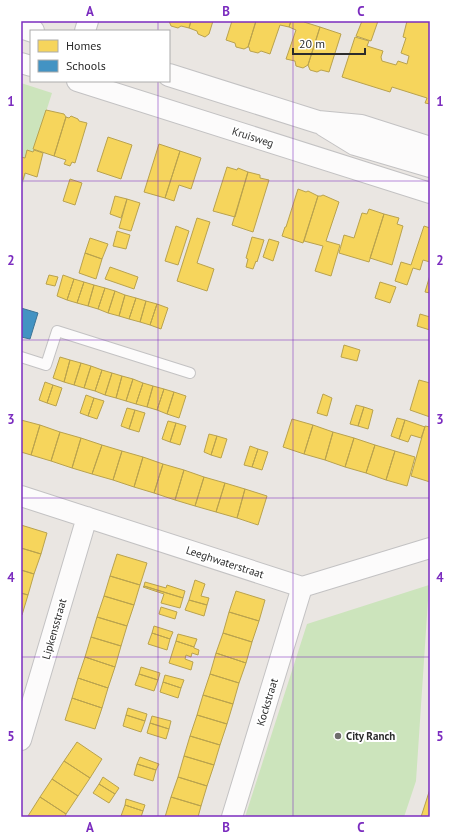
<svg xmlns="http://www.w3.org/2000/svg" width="451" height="838" font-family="'PT Sans',sans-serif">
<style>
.green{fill:#cce4bc}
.homes{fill:#f6d55c;stroke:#b9a24e}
.schools{fill:#4393c3;stroke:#3c7496}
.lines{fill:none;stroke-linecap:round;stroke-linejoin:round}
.service-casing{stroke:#c3c2c3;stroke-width:12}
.minor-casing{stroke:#c3c2c3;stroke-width:22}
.tertiary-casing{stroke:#c3c2c3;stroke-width:24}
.service{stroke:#fcfbfb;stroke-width:10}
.minor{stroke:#fcfbfb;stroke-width:20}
.tertiary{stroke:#fcfbfb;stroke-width:22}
.grid{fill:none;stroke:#7b2cbf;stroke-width:1;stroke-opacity:0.55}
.poi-dot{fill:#6e6d6c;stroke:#fff;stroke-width:1.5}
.labels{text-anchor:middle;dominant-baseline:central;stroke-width:4;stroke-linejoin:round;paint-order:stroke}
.street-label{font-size:11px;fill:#2c2c2c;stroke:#fff}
.poi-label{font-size:11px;font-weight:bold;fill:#2c2c2c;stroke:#fff;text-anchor:start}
.neatline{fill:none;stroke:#7b2cbf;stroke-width:1.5}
.grid-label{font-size:13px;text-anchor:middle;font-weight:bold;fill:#7b2cbf}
</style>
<rect width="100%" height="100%" fill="#eae6e2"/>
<!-- green -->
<path class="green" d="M21,83L52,93L21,190Z
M429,585L416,781L404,817H245L307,624Z"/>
<!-- homes -->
<path class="homes" d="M169,21H191L189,28L181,26L178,28L171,26Z
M191,21H213L209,34L205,37L198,34L197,31L189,28Z
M232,21H256L248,47L244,49L236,47L235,43L226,40Z
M256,21H291L289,27L280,25L270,54L261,51L258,53L250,51L249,47H248Z
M291,21H305L304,22L320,27L308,65L303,68L296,66L295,61L286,59L296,30L289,27Z
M362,21H378L371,41L356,36Z
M407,21H430V104L425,103L427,98L392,87L390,92L342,77L355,37L369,41L367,46L383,51L381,57L382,61L396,65L398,61L407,64L409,56L401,53L406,38L403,37Z
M320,27L341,34L329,72L321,70L317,72L310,70L308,65Z
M46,110L64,114L66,117L54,156L33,149Z
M71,116L78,119L79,121L87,123L75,163L72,162L70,166L64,164L66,160L54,156L66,117L69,118Z
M108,137L132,145L121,179L97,171Z
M159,144L180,151L165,198L144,192Z
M27,150L33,152L34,150L43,153L37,177L25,173L23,180H21V157L25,158Z
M180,151L201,158L191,189L179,185L174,201L165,198Z
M227,167L237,170L238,168L248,172L235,217L213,211Z
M248,172L260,175V178L269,180L253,232L232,225Z
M70,179L82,183L75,205L63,201Z
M298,189L306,192L308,191L318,196L303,243L282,236L285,227H286Z
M323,195L339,202L326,241L340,245L331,276L315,271L323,246L304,241L318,196H321Z
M115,196L127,199L121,218L110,214Z
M127,199L140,203L131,231L119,228Z
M369,209L384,214L369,262L339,253L344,235L354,238L362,213L367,214Z
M384,214L399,218L397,224L403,226L392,265L370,258Z
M197,218L210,222L197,263L214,269L207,291L177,281Z
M176,226L189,231L178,265L165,261Z
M424,226L430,228V262L423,260L420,270L413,268L407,285L395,281L401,262L411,265Z
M117,231L130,235L126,249L113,246Z
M252,237L264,240L257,262L256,261L253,269L246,267L248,259L246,258Z
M90,238L108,244L102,259L85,253Z
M269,239L279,242L273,261L263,257Z
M85,253L102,259L96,279L79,273Z
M110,267L138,277L134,289L105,279Z
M49,275L58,277L55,286L46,284Z
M63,275L74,279L67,300L57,296Z
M430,275V293L425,292Z
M74,279L84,282L77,303L67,300Z
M84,282L94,285L88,306L77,303Z
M380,282L396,287L390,303L375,298Z
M94,285L105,288L98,309L88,306Z
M105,288L115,291L108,313L98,309Z
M115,291L125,295L119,316L108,313Z
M125,295L136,298L129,319L119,316Z
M136,298L146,301L140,322L129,319Z
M146,301L157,304L150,325L140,322Z
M157,304L168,308L161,329L150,325Z
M420,314L430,317V330L417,326Z
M344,345L360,350L357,361L341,357Z
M60,357L70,360L64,382L53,378Z
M70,360L81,363L74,385L64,382Z
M81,363L91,366L84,388L74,385Z
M91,366L102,370L95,391L84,388Z
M102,370L112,373L105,395L95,391Z
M112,373L122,376L116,398L105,395Z
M122,376L133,379L126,401L116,398Z
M133,379L143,383L136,404L126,401Z
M419,380L430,383V380V417L410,410Z
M45,382L53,385L47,403L39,400Z
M143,383L153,386L147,407L136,404Z
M53,385L62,388L56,406L47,403Z
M153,386L164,389L157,410L147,407Z
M164,389L174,392L167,414L157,410Z
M174,392L186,396L179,418L167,414Z
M323,394L332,398L327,416L317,413Z
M86,395L94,398L88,416L80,413Z
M94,398L104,401L97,419L88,416Z
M356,405L364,407L358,426L350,424Z
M364,407L373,410L368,429L358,426Z
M127,408L135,410L129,429L121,426Z
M135,410L145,413L139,432L129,429Z
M397,418L405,420L399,439L391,436Z
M292,419L313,425L304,454L283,447Z
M21,420L40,425L31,455L21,452Z
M405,420L425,427L421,438L411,435L408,442L399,439Z
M168,421L176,423L170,442L162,439Z
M176,423L186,426L180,445L170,442Z
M40,425L60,432L51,461L31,455Z
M313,425L333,432L325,460L304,454Z
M425,426L430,427V482L411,476Z
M60,432L81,438L72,468L51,461Z
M333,432L354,438L345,467L325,460Z
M209,434L217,436L211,455L204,452Z
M217,436L227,439L221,458L211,455Z
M81,438L102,445L92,474L72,468Z
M354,438L375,445L366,473L345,467Z
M102,445L122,451L113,480L92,474Z
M375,445L395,451L386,480L366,473Z
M250,446L258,449L252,467L244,465Z
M258,449L268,452L262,470L252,467Z
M122,451L143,457L134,487L113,480Z
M395,451L415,457L407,486L386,480Z
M143,457L163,464L154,493L134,487Z
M163,464L184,470L175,500L154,493Z
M184,470L204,477L195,506L175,500Z
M204,477L225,483L216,512L195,506Z
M225,483L245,489L237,518L216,512Z
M245,489L267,496L258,525L237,518Z
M21,525L47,533L41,554L21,548Z
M21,548L41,554L34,574L21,570Z
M117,554L147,563L140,585L110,576Z
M21,570L34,574L28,595L21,593Z
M110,576L140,585L134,605L104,596Z
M195,580L205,584L201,596L209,598L207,605L189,600Z
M145,582L166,588L167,585L185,591L183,598L144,586Z
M144,586L183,598L180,608L161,603L164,594L143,587Z
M236,591L265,600L259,621L229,612Z
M21,593L28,595L22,615H21Z
M104,596L134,605L127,626L97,617Z
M189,600L207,605L204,616L185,610Z
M161,607L177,612L175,619L159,614Z
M229,612L259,621L252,642L223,633Z
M97,617L127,626L121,646L91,637Z
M154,626L173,632L170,639L152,633Z
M152,633L170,639L167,650L148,644Z
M223,633L252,642L246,663L216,653Z
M178,634L197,639L194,647L176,641Z
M91,637L121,646L115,667L85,657Z
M176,641L194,647V648L199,650L198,655L192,653L191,657L186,655L185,659L193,662L191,670L169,663Z
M216,653L246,663L239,683L210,674Z
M85,657L115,667L108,688L78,678Z
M141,667L160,673L158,680L139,674Z
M139,674L158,680L154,691L135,685Z
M210,674L239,683L233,704L203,695Z
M165,675L184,680L181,688L163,682Z
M78,678L108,688L102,708L72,698Z
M163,682L181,688L178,698L160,692Z
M203,695L233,704L227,724L197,715Z
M72,698L102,708L95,729L65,720Z
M128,708L147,714L145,721L126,715Z
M126,715L145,721L141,732L123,726Z
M197,715L227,724L220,745L190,736Z
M152,716L171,721L169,729L150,723Z
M150,723L169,729L166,739L147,733Z
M190,736L220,745L214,765L184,756Z
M77,742L102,759L90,778L64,761Z
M184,756L214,765L207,786L178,777Z
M140,757L159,764L156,770L137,764Z
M64,761L90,778L78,796L52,779Z
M137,764L156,770L153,781L134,775Z
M103,777L119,788L115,794L99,784Z
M178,777L207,786L201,806L171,797Z
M52,779L78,796L66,814L40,797Z
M99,784L115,794L109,803L93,793Z
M430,789V817H421Z
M40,797L66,814L65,817L28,816Z
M171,797L201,806L198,817H165Z
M126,799L145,805L143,811L125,805Z
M125,805L143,811L141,817L121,816Z"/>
<!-- schools -->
<path class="schools" d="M21,308L38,313L30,339L21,337Z"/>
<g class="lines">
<defs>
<path id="service" d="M21,357L46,365L57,331L190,373"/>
<path id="minor" d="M85,31L88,21
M21,63L31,66
M77,81L430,193
M21,496L302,587L430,548
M21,740L87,517
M232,817L302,587"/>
<path id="tertiary" d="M21,27L33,31
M169,75L318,122L361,126L430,148
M324,125L355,144L430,166"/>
</defs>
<!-- service casing -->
<use href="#service" class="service-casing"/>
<!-- minor casing -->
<use href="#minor" class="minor-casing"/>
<!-- tertiary casing -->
<use href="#tertiary" class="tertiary-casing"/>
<!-- service -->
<use href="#service" class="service"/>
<!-- minor -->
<use href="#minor" class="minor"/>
<!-- tertiary -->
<use href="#tertiary" class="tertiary"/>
</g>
<!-- grid -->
<path class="grid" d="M158,21V31M293,21V817M158,81V817M21,181H430M21,340H430M21,498H430M21,657H430"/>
<!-- markers -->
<circle class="poi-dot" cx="338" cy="736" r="4"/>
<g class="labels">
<!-- street labels -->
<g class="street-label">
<text transform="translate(253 137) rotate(18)">Kruisweg</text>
<text transform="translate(225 562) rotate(18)">Leeghwaterstraat</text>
<text transform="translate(54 629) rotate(-74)">Lipkensstraat</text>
<text transform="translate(267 702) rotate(-73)">Kockstraat</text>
</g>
<!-- poi labels -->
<g class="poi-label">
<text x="346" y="736">City Ranch</text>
</g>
</g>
<!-- border -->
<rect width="451" height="838" fill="none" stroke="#ffffff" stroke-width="44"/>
<!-- legend -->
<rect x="30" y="30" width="140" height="52" fill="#ffffff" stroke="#ababab"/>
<rect x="38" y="40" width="20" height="12" fill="#f6d55c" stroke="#ababab"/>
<text x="66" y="50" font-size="12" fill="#2c2c2c">Homes</text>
<rect x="38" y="60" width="20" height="12" fill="#4393c3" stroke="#ababab"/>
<text x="66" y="70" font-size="12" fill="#2c2c2c">Schools</text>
<!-- scale -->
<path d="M293 48v6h72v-6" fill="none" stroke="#2c2c2c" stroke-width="2"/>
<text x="299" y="48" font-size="12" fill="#2c2c2c" stroke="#ffffff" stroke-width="3" paint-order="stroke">20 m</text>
<rect x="22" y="22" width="407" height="794" class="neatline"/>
<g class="grid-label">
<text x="90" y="16">A</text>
<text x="226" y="16">B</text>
<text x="361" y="16">C</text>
<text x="11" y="106">1</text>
<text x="440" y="106">1</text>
<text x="11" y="265">2</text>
<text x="440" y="265">2</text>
<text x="11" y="424">3</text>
<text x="440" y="424">3</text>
<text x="11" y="582">4</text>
<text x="440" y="582">4</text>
<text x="11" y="741">5</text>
<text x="440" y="741">5</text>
<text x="90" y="832">A</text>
<text x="226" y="832">B</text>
<text x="361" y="832">C</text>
</g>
</svg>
